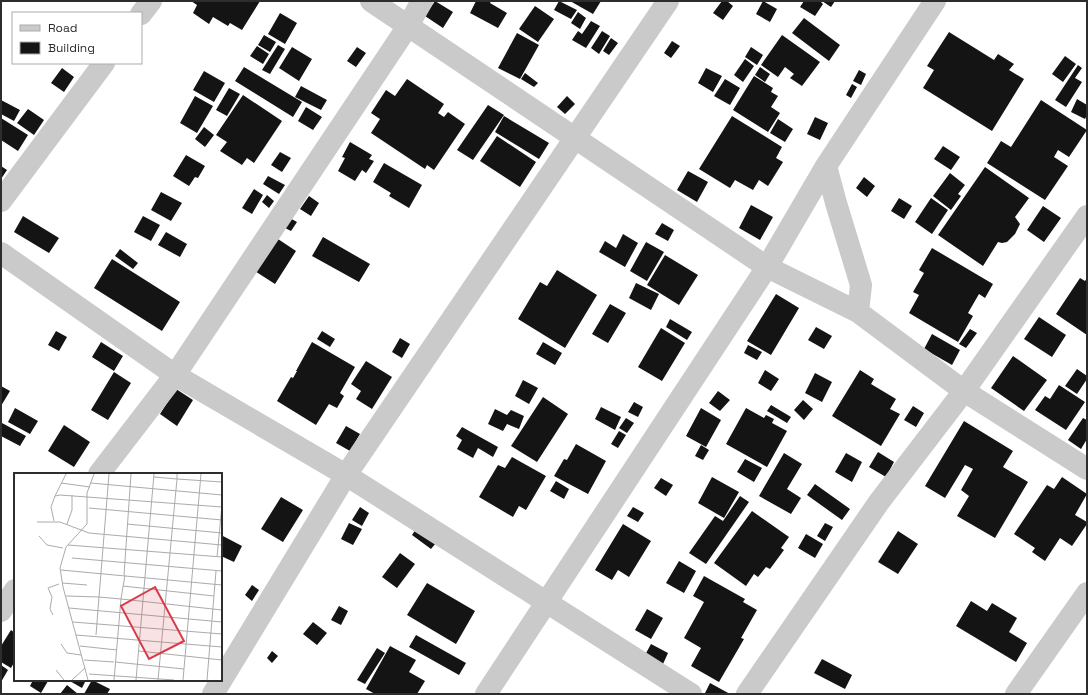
<svg xmlns="http://www.w3.org/2000/svg" width="1088" height="695" font-family="'Space Grotesk',sans-serif">
<style>
.building{fill:#141414}
.lines{fill:none;stroke-linecap:round;stroke-linejoin:round}
.minor{stroke:#cacaca;stroke-width:22}
.inset-road{fill:none;stroke:#ababab;stroke-width:1}
.view{fill:#d93a47;fill-opacity:0.15;stroke:#d93a47;stroke-width:2}
.inset-edge{fill:none;stroke:#2d2d2d;stroke-width:2}
</style>
<rect width="100%" height="100%" fill="#fff"/>
<!-- building -->
<path class="building" d="M191,1H260L242,30L230,23L228,26L213,17L209,24L193,13L197,5Z
M435,1L453,12L443,28L425,16Z
M476,1H491L490,3L507,13L498,28L470,13Z
M559,1L577,10L571,19L554,10Z
M570,1H601L593,14Z
M722,1H727L733,6L723,20L713,13Z
M763,1L777,9L770,22L756,14Z
M804,1H820L823,4L815,16L800,7Z
M822,1H835L831,7Z
M535,6L554,19L538,42L519,29Z
M578,12L586,18L580,29L571,23Z
M280,13L297,23L285,44L268,34Z
M804,18L840,45L829,61L792,33Z
M591,21L600,26L586,48L572,40L578,31L582,34Z
M602,31L610,36L599,54L591,48Z
M949,32L994,60L998,54L1014,64L1009,70L1024,79L992,131L923,88L934,70L927,66Z
M517,33L539,45L520,79L498,68Z
M264,35L276,42L270,52L258,45Z
M782,35L820,62L802,86L790,78L794,74L785,67L778,77L761,65Z
M611,38L618,43L609,55L603,51Z
M672,41L680,46L671,58L664,53Z
M278,45L285,49L270,74L262,70Z
M257,46L269,54L263,64L250,56Z
M292,47L312,59L299,81L279,68Z
M357,47L366,53L356,67L347,61Z
M751,47L763,55L757,65L745,57Z
M1065,56L1076,64L1063,82L1052,74Z
M745,59L754,66L743,82L734,75Z
M1078,65L1082,68L1075,78L1082,82L1066,107L1055,100Z
M244,67L302,102L293,117L235,81Z
M760,67L770,74L765,82L755,75Z
M62,68L74,77L64,92L51,83Z
M706,68L722,76L713,92L698,83Z
M859,70L866,74L861,85L853,81Z
M204,71L225,83L214,102L193,90Z
M525,73L538,83L534,87L521,79Z
M754,76L773,88L771,92L778,96L771,107L780,113L768,132L733,110Z
M407,79L444,104L438,113L444,117L448,112L465,124L434,170L427,165L425,169L371,133L380,119L371,113L386,90L395,96Z
M725,79L740,88L730,105L714,96Z
M852,84L857,87L851,98L846,95Z
M301,86L327,100L321,110L295,97Z
M229,88L240,94L227,116L216,110Z
M243,95L282,121L254,163L247,158L242,165L220,151L227,142L216,135Z
M195,96L213,106L197,133L180,123Z
M567,96L575,104L565,114L557,107Z
M1077,99L1087,105V115L1085,119L1071,112Z
M1,100L20,110L14,121L1,114Z
M1041,100L1087,130L1069,157L1058,150L1054,157L1068,166L1045,200L987,163L1001,141L1011,147Z
M488,105L504,115L473,160L457,150Z
M306,107L322,117L313,130L298,121Z
M28,109L44,120L34,135L17,123Z
M504,116L549,143L539,159L495,132Z
M732,116L782,147L776,158L783,162L768,186L759,180L753,190L735,180L730,188L699,169Z
M815,117L828,123L820,140L807,134Z
M1,118L28,135L18,151L1,140Z
M778,119L793,129L785,142L770,133Z
M204,127L214,135L205,147L195,139Z
M497,136L536,162L520,187L480,161Z
M350,142L372,155L369,159L374,161L366,173L362,170L355,181L338,171L345,158L342,157Z
M943,146L960,157L951,170L934,159Z
M280,152L291,158L282,172L271,165Z
M186,155L205,166L198,178L195,177L189,186L173,176Z
M384,163L422,185L409,208L389,196L391,193L373,182Z
M1,166L7,170L1,179Z
M985,167L1029,198L1015,217L1020,224L1015,234L1007,242L1002,243L998,242L983,266L938,235Z
M688,171L708,182L697,202L677,190Z
M950,173L965,185L958,194L961,196L951,210L933,196Z
M268,176L285,185L279,194L263,184Z
M864,177L875,186L867,197L856,188Z
M254,189L263,195L252,214L242,208Z
M161,192L182,203L171,221L151,210Z
M267,195L274,201L269,208L262,202Z
M309,196L319,203L311,216L300,209Z
M899,198L912,206L904,219L891,211Z
M931,198L948,210L932,234L915,222Z
M751,205L773,217L760,240L739,228Z
M1043,206L1061,218L1044,242L1027,230Z
M23,216L59,238L49,253L14,232Z
M143,216L160,225L151,241L134,232Z
M288,217L297,222L291,231L283,227Z
M662,223L674,230L668,241L655,234Z
M166,232L187,244L180,257L158,245Z
M623,234L638,243L625,267L599,252L605,241L616,248Z
M272,235L296,251L275,284L250,268Z
M323,237L370,264L359,282L312,256Z
M646,242L664,252L647,281L630,271Z
M932,248L993,284L985,298L979,294L968,313L973,316L958,342L909,313L919,295L913,292L924,273L919,270Z
M120,249L138,263L133,269L115,256Z
M665,255L698,275L679,305L647,285Z
M112,259L180,302L162,331L94,288Z
M557,270L597,295L565,348L518,319L540,282L547,286Z
M1080,278L1085,281L1087,278V335L1056,314Z
M636,283L659,294L651,310L629,298Z
M776,294L799,308L771,355L747,341Z
M610,304L626,313L608,343L592,334Z
M1039,317L1066,335L1052,357L1024,339Z
M670,319L692,332L687,340L666,327Z
M816,327L832,336L824,349L808,340Z
M661,328L685,343L662,381L638,367Z
M970,329L977,333L966,348L959,344Z
M56,331L67,337L59,351L48,345Z
M322,331L335,339L330,347L317,339Z
M932,334L960,350L952,365L924,349Z
M400,338L410,344L402,358L392,352Z
M101,342L123,356L114,371L92,357Z
M312,342L355,367L340,393L344,396L337,408L329,404L316,425L277,401L291,377L293,378L297,371H296Z
M543,342L562,353L555,365L536,354Z
M748,345L762,352L757,360L744,353Z
M1013,356L1047,380L1024,411L991,388Z
M366,361L392,377L372,409L356,399L361,391L351,384Z
M1077,369L1087,376V379L1077,394L1065,386Z
M765,370L779,379L771,391L758,383Z
M860,370L874,379L871,384L896,399L890,409L900,414L881,446L832,416Z
M114,372L131,383L108,420L91,410Z
M815,373L832,382L822,402L805,393Z
M523,380L538,388L529,404L515,396Z
M1059,385L1085,402L1066,430L1035,410L1045,396L1050,399Z
M1,386L10,391L1,406Z
M176,389L193,400L177,426L160,414Z
M718,391L730,400L720,411L709,403Z
M543,397L568,414L537,462L511,446Z
M803,400L813,409L804,420L794,410Z
M634,402L643,407L638,417L628,412Z
M771,405L791,417L787,423L767,411Z
M913,406L924,413L916,427L904,420Z
M601,407L621,417L615,430L595,419Z
M15,408L38,421L30,434L8,422Z
M701,408L721,420L706,447L686,436Z
M746,408L764,418L766,415L774,419L772,423L787,431L767,467L726,444Z
M495,409L507,415L511,410L524,416L519,429L507,424L503,431L488,424Z
M626,418L634,423L627,433L619,428Z
M1083,418L1087,420V439L1081,449L1068,440Z
M964,421L1013,451L1003,467L1028,482L995,538L957,516L969,496L961,490L973,469L965,465L945,498L925,486Z
M2,423L26,436L20,446L1,436Z
M64,425L90,442L74,467L48,451Z
M346,426L360,434L350,451L336,443Z
M462,427L498,447L493,457L478,448L473,458L457,449L462,440L456,436Z
M619,431L626,435L618,448L611,444Z
M576,444L606,461L588,494L554,476L564,459L567,460Z
M701,445L709,450L703,460L695,456Z
M878,452L894,462L886,477L869,467Z
M784,453L802,464L787,489L801,498L791,514L759,496Z
M846,453L862,462L852,482L835,472Z
M512,457L546,476L526,510L519,506L513,517L479,497L498,465L505,468Z
M745,459L762,468L754,482L737,472Z
M712,477L739,492L724,518L698,503Z
M1062,477L1087,494L1075,515L1087,522V524L1072,546L1060,538L1045,561L1032,552L1035,548L1014,534L1047,485L1054,489Z
M661,478L673,485L666,496L654,488Z
M556,481L569,489L564,499L550,491Z
M815,484L850,509L842,520L807,495Z
M740,496L749,502L706,564L689,553L715,516L723,521Z
M281,497L303,510L283,542L261,529Z
M360,507L369,513L362,526L352,520Z
M633,507L644,513L638,522L627,516Z
M752,511L789,537L781,548L784,550L770,569L766,567L758,577L754,574L746,586L714,563Z
M349,523L362,529L353,545L341,539Z
M825,523L833,527L825,541L817,536Z
M623,524L651,541L629,577L618,570L612,580L595,570Z
M416,529L436,543L431,549L412,535Z
M898,531L918,544L898,574L878,562Z
M806,534L823,544L815,558L798,548Z
M221,535L242,546L234,562L221,556Z
M400,553L415,564L397,588L382,577Z
M679,561L696,571L684,593L666,583Z
M704,576L745,599L743,602L757,610L741,638L744,639L719,682L691,666L701,648L684,638L704,602L693,596Z
M427,583L475,611L456,644L407,615Z
M252,585L259,590L252,601L245,595Z
M971,601L987,611L992,603L1017,618L1009,632L1027,643L1016,662L956,626Z
M339,606L348,611L341,625L331,620Z
M647,609L663,618L651,639L635,630Z
M313,622L327,633L317,645L303,634Z
M11,630L15,633V661L11,668L1,662V646Z
M416,635L466,663L459,675L409,647Z
M651,644L668,653L663,664L645,655Z
M390,646L416,660L409,672L425,681L417,694H375L366,689Z
M377,648L385,653L365,684L357,680Z
M272,651L278,656L272,663L267,658Z
M822,659L852,675L845,689L814,673Z
M1,665L8,670L1,682Z
M33,680H47L48,681L41,693L30,686Z
M68,680H86L82,688Z
M92,680L110,689L107,694H84Z
M710,683L730,694H707L705,693Z
M67,685L78,694H60Z"/>
<g class="lines">
<!-- minor -->
<path class="minor" d="M371,1L767,267L858,312L964,391L1087,469
M141,14L151,1
M826,166L836,203L861,285L858,312
M1,201L104,63
M1,253L175,375L346,475L691,694
M99,474L175,375L408,26L422,1
M1,611L15,590
M213,694L346,475L668,1
M486,694L767,267L826,166L935,1
M747,694L879,502L964,391L1087,216
M1016,694L1087,593"/>
</g>
<!-- overview -->
<g transform="translate(14 473)">
<rect width="208" height="208" fill="#fff"/>
<path class="inset-road" d="M140,4L163,6V1M47,10L76,14M77,10L208,22M41,23L52,1M75,35L208,47M40,48L37,34L41,23L46,22L208,34M23,49H46L75,60L208,72M53,51L58,37V22M113,51L208,60M25,63L33,72L49,75M54,72L208,84M203,84L208,32M58,85L208,98M47,97L208,112M110,102L117,1M111,102L107,126L208,137M48,110L73,112M109,113L200,123M52,123L85,124L95,1M55,135L208,149M39,142L36,136L38,124L34,115L45,111M59,149L208,161M62,162L208,174M82,162L85,124L107,126L100,207M47,171L53,180L67,182M66,173L103,177M125,178L208,187M70,187L100,189M101,189L170,196M42,197L50,207M75,201L160,207M58,207L71,195M74,207L49,114L46,95L52,74L73,51V20L80,1M122,207L140,1M144,207L163,6L208,9M169,207L187,1M193,207L202,98"/>
<path class="view" d="M141,114L170,168L135,186L107,133Z"/>
<rect width="208" height="208" class="inset-edge"/>
</g>
<!-- border -->
<rect width="1088" height="695" fill="none" stroke="#2d2d2d" stroke-width="4"/>
<!-- legend -->
<rect x="12" y="12" width="130" height="52" fill="#ffffff" stroke="#ababab"/>
<rect x="20" y="25" width="20" height="6" fill="#cacaca" stroke="#ababab"/>
<text x="48" y="32" font-size="12" fill="#2d2d2d">Road</text>
<rect x="20" y="42" width="20" height="12" fill="#141414" stroke="#ababab"/>
<text x="48" y="52" font-size="12" fill="#2d2d2d">Building</text>
</svg>
